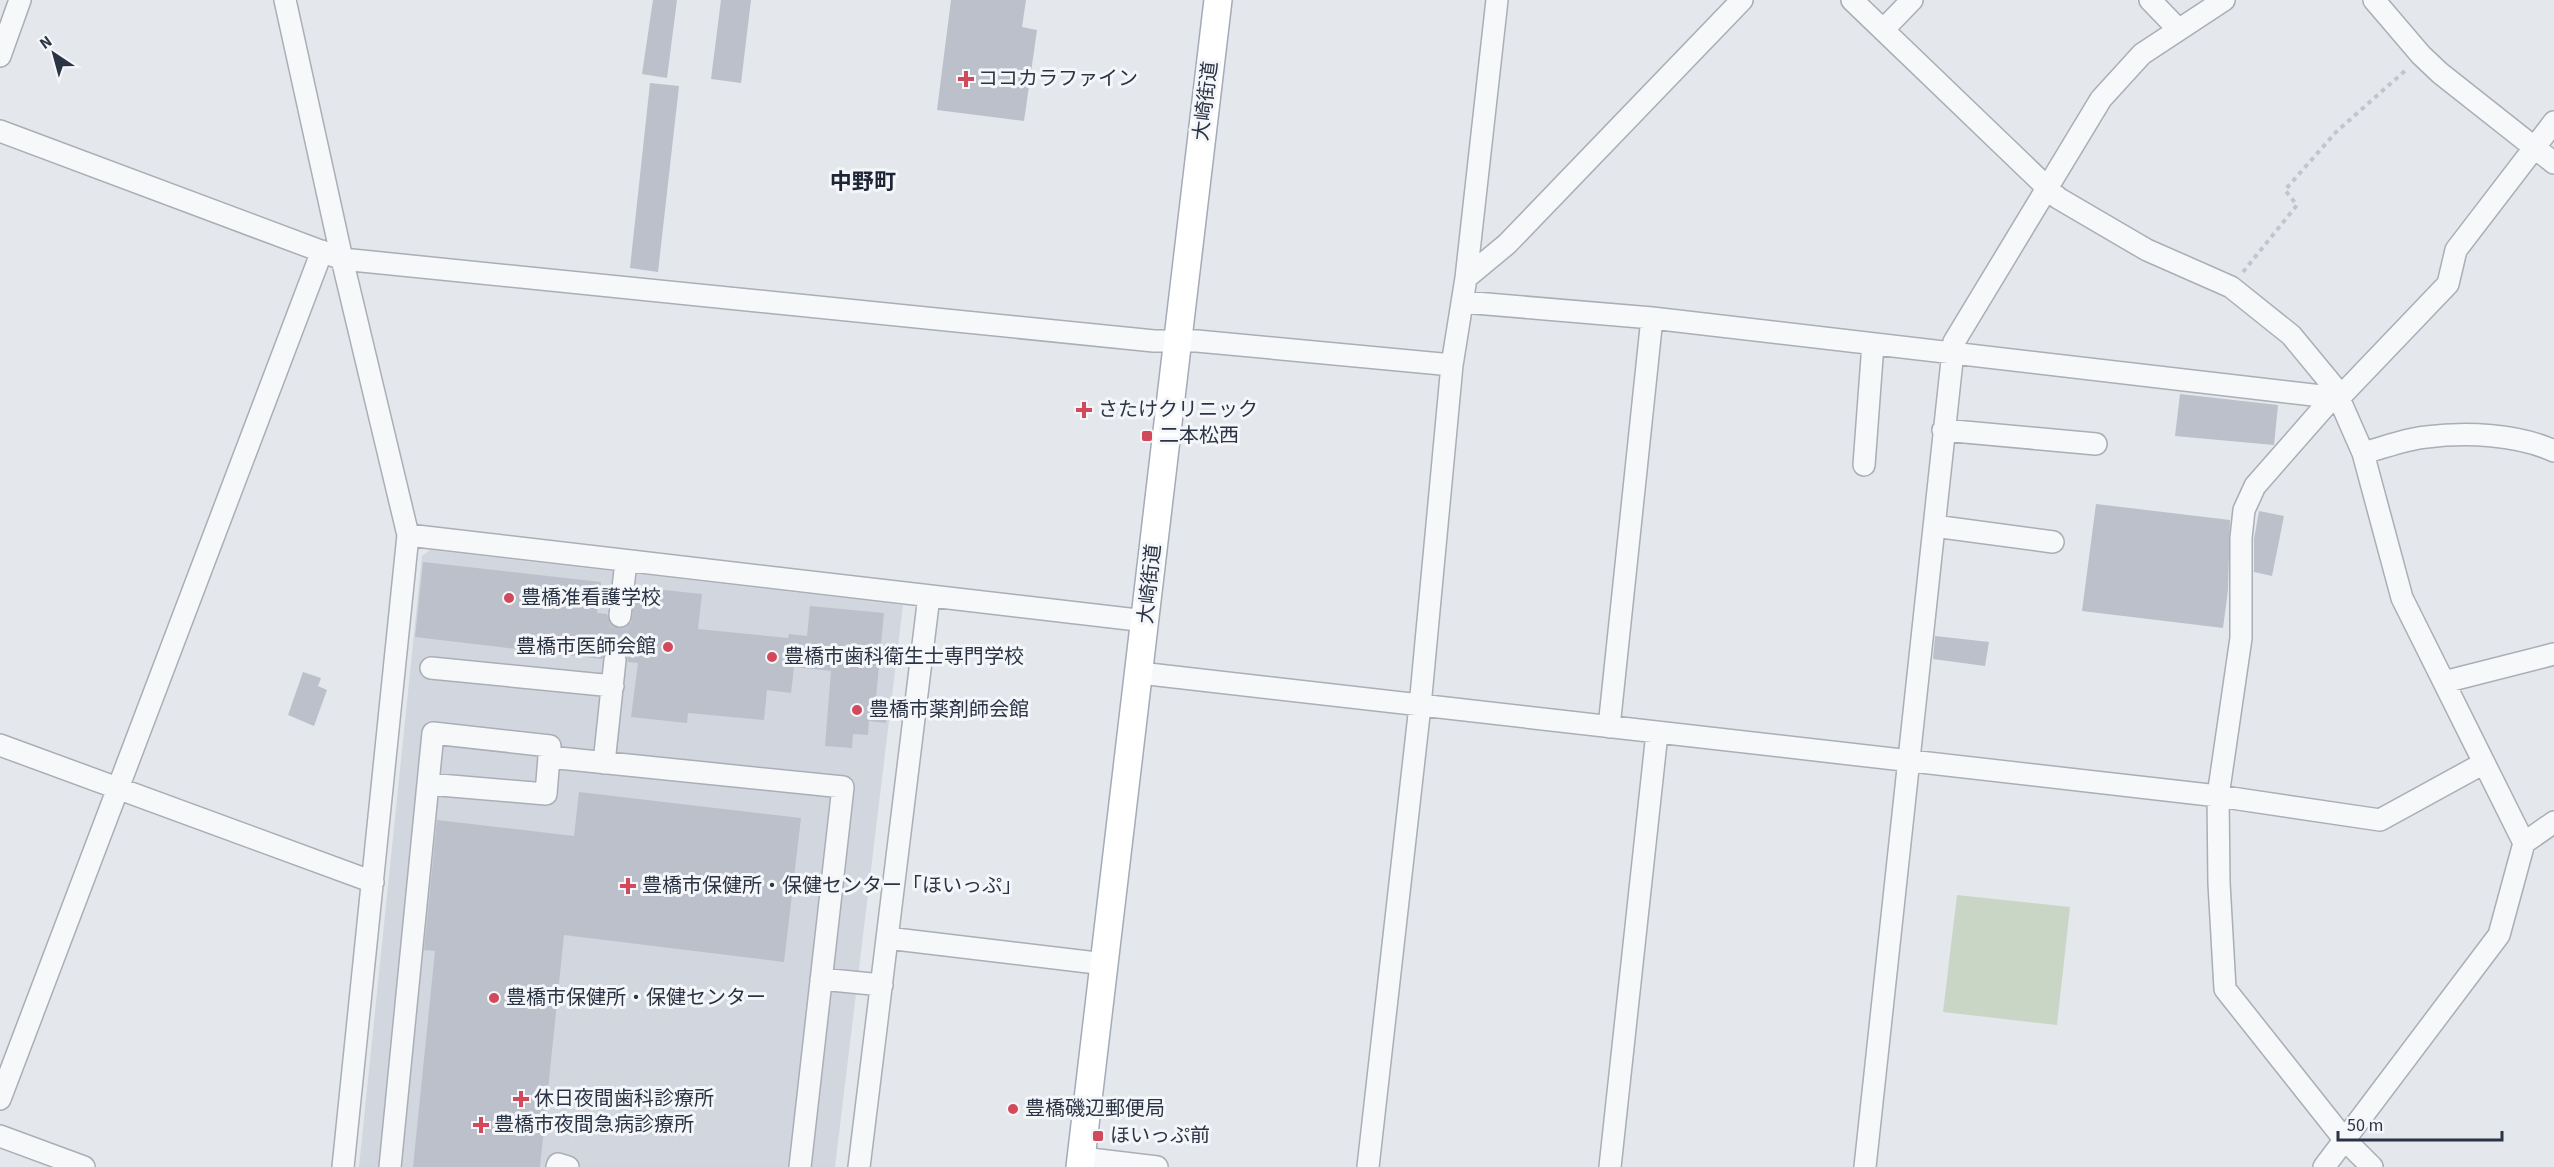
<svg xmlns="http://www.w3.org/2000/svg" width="2554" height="1167" font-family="'Source Sans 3','Noto Sans JP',sans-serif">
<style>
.built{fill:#d2d6de}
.green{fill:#c9d6c5}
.building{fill:#bbc0ca}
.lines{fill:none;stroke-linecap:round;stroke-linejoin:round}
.minor-tunnel{stroke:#bfc3cb;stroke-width:21;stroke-dasharray:21 10;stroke-linecap:butt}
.minor-casing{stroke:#a9aeb7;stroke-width:24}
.major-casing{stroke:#a3abb8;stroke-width:30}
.path{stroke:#c2c5cb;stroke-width:4;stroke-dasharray:4.5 4.5;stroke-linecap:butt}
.minor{stroke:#f7f8fa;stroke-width:21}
.major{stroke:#fff;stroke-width:27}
.poi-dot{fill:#d1495b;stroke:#f4f6f9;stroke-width:2}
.labels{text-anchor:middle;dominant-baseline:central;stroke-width:6;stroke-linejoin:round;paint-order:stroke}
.poi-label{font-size:20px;fill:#2b3445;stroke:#f4f6f9;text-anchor:start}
.street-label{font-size:20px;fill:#2b3445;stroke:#f4f6f9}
.quarter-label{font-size:22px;font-weight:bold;fill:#1d2536;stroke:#f4f6f9}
</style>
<rect width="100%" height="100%" fill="#e4e7ec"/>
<!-- built -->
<path class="built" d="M430,550L903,605L835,1167H359L422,556Z"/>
<!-- green -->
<path class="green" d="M1957,895L2070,907L2057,1025L1943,1012Z"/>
<!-- building -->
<path class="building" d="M653,0H677L667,78L642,74Z
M721,0H751L741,83L711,79Z
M951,0H1026L1022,27L1037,30L1024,121L937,110Z
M650,83L679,86L658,272L630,268Z
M2180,394L2278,405L2274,445L2175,436Z
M2096,504L2230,520L2228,590L2223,628L2082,611Z
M2259,511L2284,516L2272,576L2254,572V539Z
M423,562L601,582L597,613L607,614L612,626L619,629L631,623L636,587L702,594L698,629L788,638L789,634L807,636L810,606L884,613L876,697L888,698L886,723L869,721L868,735L853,734L852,748L825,746L831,671L794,667L791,693L767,690L764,720L688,713L687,723L631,717L638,663L628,662L626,654L617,647L609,649L602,659L415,637Z
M1935,636L1989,642L1985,666L1933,659Z
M303,672L321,678L318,686L327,690L314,726L288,715Z
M579,792L801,818L784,962L564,935L540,1167H413L435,951L424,950L437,820L574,836Z"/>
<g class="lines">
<!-- minor-tunnel -->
<path class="minor-tunnel" d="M615,660L620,616"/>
<defs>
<path id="minor" d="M285,0L342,259L408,535L343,1167
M1852,0L2058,198L2147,250L2231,287L2291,335L2334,387L2363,453L2402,598L2524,843L2499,935L2324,1167
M2150,0L2178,29
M2374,0L2421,55L2440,73L2554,163
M1883,30L1912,0
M0,56L20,0
M0,131L342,259L1154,341H1197L1452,365
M1466,278L1497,0
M1463,302L1652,318L2339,398L2448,284L2456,250L2554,122
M2333,397L2255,486L2244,510L2241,538V638L2218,796L2219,883L2225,989L2344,1139L2372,1167
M1943,430L2096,444
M2363,453C2383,448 2405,439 2426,437C2466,432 2517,434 2554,451
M1864,465L1873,344
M1934,526L2053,542
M408,535L1146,621
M620,616L626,561
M431,668L613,686
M1140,673L2218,796L2380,820L2484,763
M2444,682L2554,654
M1609,727L1652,318
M0,745L373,882
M604,763L615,660
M428,784L546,794L549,757
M2524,843L2554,822
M887,938L1105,964
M821,979L882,985
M0,1099L322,251
M0,1136L84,1167
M1082,1158L1157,1167
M390,1167L433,733L550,746L549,757L843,787L800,1167
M557,1167L558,1164L568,1167
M859,1167L929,596
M1368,1167L1420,706L1452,365L1466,278L1507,244L1742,0
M1610,1167L1657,733
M1865,1167L1954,342L2101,99L2142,54L2224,0"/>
<path id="major" d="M1080,1167L1218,0"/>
</defs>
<!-- minor casing -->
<use href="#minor" class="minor-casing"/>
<!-- major casing -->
<use href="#major" class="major-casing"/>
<!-- path -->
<path class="path" d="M2243,272L2297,205L2285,190L2336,132L2407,69"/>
<!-- minor -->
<use href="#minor" class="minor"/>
<!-- major -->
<use href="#major" class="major"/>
</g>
<!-- markers -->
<g class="poi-dot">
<path d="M963 70h6v6h6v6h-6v6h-6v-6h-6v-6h6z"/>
<path d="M1081 401h6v6h6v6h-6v6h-6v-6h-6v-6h6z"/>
<rect x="1141" y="430" width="12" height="12" rx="3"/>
<circle cx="509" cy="598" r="6"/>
<circle cx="668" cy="647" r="6"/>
<circle cx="772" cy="657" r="6"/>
<circle cx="857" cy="710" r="6"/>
<path d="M625 877h6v6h6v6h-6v6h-6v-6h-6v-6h6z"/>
<circle cx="494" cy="998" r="6"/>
<path d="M518 1090h6v6h6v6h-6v6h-6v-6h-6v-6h6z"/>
<circle cx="1013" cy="1109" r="6"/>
<path d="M478 1116h6v6h6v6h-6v6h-6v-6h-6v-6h6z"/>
<rect x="1092" y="1130" width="12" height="12" rx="3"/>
</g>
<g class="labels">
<!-- poi labels -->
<g class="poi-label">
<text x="978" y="79">ココカラファイン</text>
<text x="1098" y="410">さたけクリニック</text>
<text x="1159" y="436">二本松西</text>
<text x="521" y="598">豊橋准看護学校</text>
<text x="656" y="647" text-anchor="end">豊橋市医師会館</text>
<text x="784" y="657">豊橋市歯科衛生士専門学校</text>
<text x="869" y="710">豊橋市薬剤師会館</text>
<text x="642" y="886">豊橋市保健所・保健センター「ほいっぷ」</text>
<text x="506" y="998">豊橋市保健所・保健センター</text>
<text x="534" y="1099">休日夜間歯科診療所</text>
<text x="1025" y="1109">豊橋磯辺郵便局</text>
<text x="494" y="1125">豊橋市夜間急病診療所</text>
<text x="1110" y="1136">ほいっぷ前</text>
</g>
<!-- street labels -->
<g class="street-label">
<text transform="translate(1206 101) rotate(-83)">大崎街道</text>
<text transform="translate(1150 584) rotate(-84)">大崎街道</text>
</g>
<!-- quarter labels -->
<g class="quarter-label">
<text x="863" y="182">中野町</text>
</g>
</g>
<!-- north arrow -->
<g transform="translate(54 54) rotate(324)" stroke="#f4f6f9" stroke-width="4.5" paint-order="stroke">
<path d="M0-4.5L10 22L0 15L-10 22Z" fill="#2b3445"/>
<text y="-9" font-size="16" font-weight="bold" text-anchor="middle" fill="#2b3445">N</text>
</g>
<!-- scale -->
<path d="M2338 1131v9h164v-9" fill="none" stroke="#2b3445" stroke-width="3"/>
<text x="2347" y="1131" font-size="18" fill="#2b3445" stroke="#f4f6f9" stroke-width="4.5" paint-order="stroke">50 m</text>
</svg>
